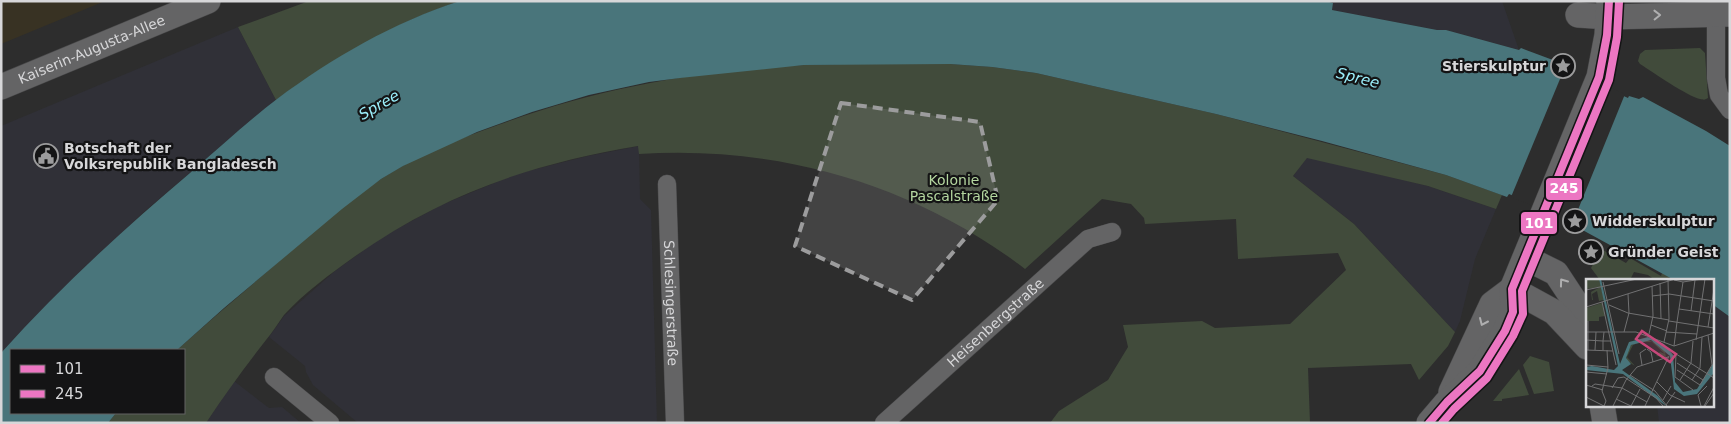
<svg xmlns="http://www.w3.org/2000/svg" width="1731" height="424" font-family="'DejaVu Sans',sans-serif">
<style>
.built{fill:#303037}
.industrial{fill:#383223}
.green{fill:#414b3b}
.water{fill:#49757b}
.pier{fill:#2d2d2d}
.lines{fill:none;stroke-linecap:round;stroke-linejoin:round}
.street-casing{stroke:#484849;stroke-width:19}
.secondary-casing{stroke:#484849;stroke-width:26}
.street{stroke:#646465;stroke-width:18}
.secondary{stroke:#646465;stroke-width:25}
.bus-1-casing{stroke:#141415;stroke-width:11}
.bus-2-casing{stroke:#141415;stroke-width:11}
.bus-1{stroke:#ec76c2;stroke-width:8}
.bus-2{stroke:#ec76c2;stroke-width:8}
.oneway{stroke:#afafb0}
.marked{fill:#9c9c9d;fill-opacity:0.2;stroke:#9c9c9d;stroke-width:4;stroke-dasharray:10 6;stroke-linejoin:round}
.labels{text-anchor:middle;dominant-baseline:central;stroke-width:4.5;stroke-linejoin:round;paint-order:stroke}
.street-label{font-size:14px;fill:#d7d7d9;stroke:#141415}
.poi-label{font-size:14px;font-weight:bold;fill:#d7d7d9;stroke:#141415;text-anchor:start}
.park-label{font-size:14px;fill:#b5d7a0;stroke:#141415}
.water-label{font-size:15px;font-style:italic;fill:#9beffb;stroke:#141415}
.inset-road{fill:none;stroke:#717172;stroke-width:1}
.view{fill:#c7487a;fill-opacity:0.15;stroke:#c7487a;stroke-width:2.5}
.inset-edge{fill:none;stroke:#d7d7d9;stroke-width:2.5}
.line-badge{stroke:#141415;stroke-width:2}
.badge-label{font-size:14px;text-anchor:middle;font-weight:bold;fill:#fff}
</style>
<rect width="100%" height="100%" fill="#2d2d2d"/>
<!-- built -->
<path class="built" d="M1326,1H1502L1519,50L1446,30H1437L1332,10L1333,3Z
M238,27L276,100L145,211L64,288L1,353V126Z
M639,146L640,199L651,210L657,423H358L313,385L306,372L305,366L269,337L284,316L335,271L382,237L441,205L516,174L588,156Z
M1307,157L1428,186L1496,209L1475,259L1460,321L1455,332L1354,224L1293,176Z
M1712,304L1730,317V423H1659L1657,405H1712Z
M234,381L269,408L282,407L301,423H206Z"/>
<!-- industrial -->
<path class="industrial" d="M1,1H105L1,44Z"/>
<!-- green -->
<path class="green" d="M309,1H460C393,23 333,59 276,100L238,27Z
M1700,48L1705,53L1708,98C1704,100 1705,100 1700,99C1687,96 1654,73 1640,64L1638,61L1640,54L1645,50Z
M950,64L992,67L1036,73L1216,114L1446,175L1502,195L1496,209L1428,186L1307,158L1293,176L1354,224L1455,332L1448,346L1419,380L1411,364L1308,368L1310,423H1050L1059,411L1108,380L1128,347L1123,325L1202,321L1215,328L1290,324L1346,270L1338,253L1238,259L1236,219L1145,224L1144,218L1131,204L1102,199L1025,269C914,184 778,145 639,154L638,146C531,164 443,194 354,257C330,274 304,293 284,315C278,323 273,332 266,340C245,367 225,394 206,423H108L116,413H184V350H177C217,314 259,279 300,243C326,221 352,198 381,179C416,156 458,139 498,125C596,89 699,70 804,65C853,63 902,64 950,64Z
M1601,249L1626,263L1630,258L1661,276L1662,273L1674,280H1655L1648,275L1634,272L1630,280H1600L1591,268Z
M1530,356L1549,362L1554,391L1534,394L1523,365Z
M1519,369L1529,395L1502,399V401H1493Z"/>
<!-- water -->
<path class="water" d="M460,1H1326L1333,3L1332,10L1437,30H1446L1519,50L1521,48L1561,63V67L1628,98L1629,96L1639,99L1643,97L1706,131L1730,146V317L1712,304V280H1674L1577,227L1578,222L1509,194L1507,197L1446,175L1322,141L1216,114L1036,73L992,67L950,64L804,65L680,78L649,82L589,95L532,112L477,132L403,166L381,179L342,209L224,308L177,350H11V413H116L108,423H1V353C59,288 124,229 190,173C219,148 247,122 277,99C332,58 394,22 460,1Z"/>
<!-- pier -->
<path class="pier" d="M1565,67L1625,94L1573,222L1511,197Z"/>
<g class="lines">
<defs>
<g id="street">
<path d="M1716,14V78L1719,95L1730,110"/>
<path id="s1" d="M667,184L675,423"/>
<path d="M274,377L330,423"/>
<path id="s2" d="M884,423L1088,239L1112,232"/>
</g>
<g id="secondary">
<path d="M1578,15L1609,17L1730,14"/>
<path id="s3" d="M1,87L208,1"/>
<path d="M1526,258L1556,273L1587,320"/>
<path d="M1512,289L1554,312L1587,347"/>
<path d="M1451,392L1492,304L1512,289"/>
<path d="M1602,405L1605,423"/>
<path d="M1429,423L1447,402L1480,371L1505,331L1513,312L1512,289L1599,77L1607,35L1609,1"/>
</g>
</defs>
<!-- street casing -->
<use href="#street" class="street-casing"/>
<!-- secondary casing -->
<use href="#secondary" class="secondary-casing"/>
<!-- street -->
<use href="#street" class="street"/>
<!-- secondary -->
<use href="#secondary" class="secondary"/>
<defs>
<path id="bus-1" d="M1429,423L1447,402L1480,371L1505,331L1513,312L1512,289L1599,77L1607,35L1609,1"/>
<path id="bus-2" d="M1442,423L1454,409L1487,378L1513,336L1523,314L1522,291L1609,80L1617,37L1619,2"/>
</defs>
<!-- bus-1 casing -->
<use href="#bus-1" class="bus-1-casing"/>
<!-- bus-2 casing -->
<use href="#bus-2" class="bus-2-casing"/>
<!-- bus-1 -->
<use href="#bus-1" class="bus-1"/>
<!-- bus-2 -->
<use href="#bus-2" class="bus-2"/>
</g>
<!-- one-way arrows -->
<defs><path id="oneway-chevron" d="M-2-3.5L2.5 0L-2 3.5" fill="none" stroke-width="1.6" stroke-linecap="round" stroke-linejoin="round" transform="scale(1.25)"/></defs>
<g class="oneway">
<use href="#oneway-chevron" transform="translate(1657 15) rotate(-1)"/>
<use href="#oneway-chevron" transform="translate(1563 282) rotate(-126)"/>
<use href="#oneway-chevron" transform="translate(1483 322) rotate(114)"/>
</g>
<!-- marked area -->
<path class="marked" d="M841,103L980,122L998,200L912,300L795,246Z"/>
<!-- icons -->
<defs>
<symbol id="sight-ring" viewBox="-11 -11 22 22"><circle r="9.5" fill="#141415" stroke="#9c9c9d" stroke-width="1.5"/><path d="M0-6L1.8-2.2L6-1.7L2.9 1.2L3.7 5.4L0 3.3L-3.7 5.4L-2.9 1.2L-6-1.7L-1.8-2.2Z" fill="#9c9c9d"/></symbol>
<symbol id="civic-ring" viewBox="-11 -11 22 22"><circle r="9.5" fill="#141415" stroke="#9c9c9d" stroke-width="1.5"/><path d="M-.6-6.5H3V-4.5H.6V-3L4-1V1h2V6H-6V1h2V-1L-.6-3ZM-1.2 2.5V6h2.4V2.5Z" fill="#9c9c9d"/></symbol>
</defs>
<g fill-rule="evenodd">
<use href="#sight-ring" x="1549" y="52" width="28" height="28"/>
<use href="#civic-ring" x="32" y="142" width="28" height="28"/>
<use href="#sight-ring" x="1561" y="207" width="28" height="28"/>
<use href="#sight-ring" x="1577" y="238" width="28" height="28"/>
</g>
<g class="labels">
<!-- street labels -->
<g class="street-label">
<text stroke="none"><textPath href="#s3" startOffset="98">Kaiserin-Augusta-Allee</textPath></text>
<text stroke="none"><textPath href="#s1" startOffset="119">Schlesingerstraße</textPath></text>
<text stroke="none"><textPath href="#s2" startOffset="150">Heisenbergstraße</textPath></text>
</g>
<!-- poi labels -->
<g class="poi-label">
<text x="1546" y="66" text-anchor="end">Stierskulptur</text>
<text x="64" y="148">Botschaft der<tspan x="64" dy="16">Volksrepublik Bangladesch</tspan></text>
<text x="1592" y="221">Widderskulptur</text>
<text x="1608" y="252">Gründer Geist</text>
</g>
<!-- park labels -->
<g class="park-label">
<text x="954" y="180">Kolonie<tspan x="954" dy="16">Pascalstraße</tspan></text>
</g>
<!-- water labels -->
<g class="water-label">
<text transform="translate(1358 78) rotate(14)">Spree</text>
<text transform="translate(379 105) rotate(-30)">Spree</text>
</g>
</g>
<!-- overview -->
<g transform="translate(1586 279)">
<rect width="128" height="128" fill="#2d2d2d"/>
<path d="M0,0H13L18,21L13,22L11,12L6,15L7,21H6L5,13L14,8L0,10ZM16,24L19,37L13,38V42H2L0,45V29ZM60,61L71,64L83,76L79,73L80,78L70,77L74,73L79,75L66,63H54L47,66L41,78L49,87L40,81L41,73L45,66Z" fill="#414b3b"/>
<path d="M13,0H15L34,85L43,63L62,58L78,65L87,76L89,103L97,113L111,110L127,85V95L111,115L98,117L88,110L84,77L65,61L45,66L40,79L45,85L36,91L72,117L80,127L37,95L0,91V88L6,87L28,91L32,87Z" fill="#49757b"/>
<path class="inset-road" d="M88,1L97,3L116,0M17,3L33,75M74,4L75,40M0,11L51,0M66,17L83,15L128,22M16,23L30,86M23,26L42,34L83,41M0,28L89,0M93,30L128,35M105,32L109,1M83,42L128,49M91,43L97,3M65,46L81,52M122,48L128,10M0,53H50L88,67L128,54M18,53L17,62H25M38,53L43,34L42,15M80,53L111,55M63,55L67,37L66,7M0,61L17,62V71M110,61L119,0M78,63L83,40L82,1M88,67L91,43M61,70L65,73L67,83M0,71L27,72M2,71V42M9,71L10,53M87,73L128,99M90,75L89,98L107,111M91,84L117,101M0,86L22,88M56,86L54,74L60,70M91,91L114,106L126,86L122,56M0,93L21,95M44,96L69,112L81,127M94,101L105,84L107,62M106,101L114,89L116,58M71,103L84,116L99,123M0,106L17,111M6,107L9,105L36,109L61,123M26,109L32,99L38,98L70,119L77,127M0,118L18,127M30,120L45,127M77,121L85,107M80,126L89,113M18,127L20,122L16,112L22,89L21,71M27,127L40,101L51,88L82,78M45,127L54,110M59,127L83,77M115,127L112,116L121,107M118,127L128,108M119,127L128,114"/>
<path class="view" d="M56,52L90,75L84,83L50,60Z"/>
<rect width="128" height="128" class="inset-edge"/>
</g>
<g class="line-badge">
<rect x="1545" y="177" width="38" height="24" rx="5" fill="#ec76c2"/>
<rect x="1520" y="211" width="38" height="24" rx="5" fill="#ec76c2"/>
</g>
<g class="badge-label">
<text x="1564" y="193">245</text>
<text x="1539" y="228">101</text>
</g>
<!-- border -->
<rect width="1731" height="424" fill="none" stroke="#d7d7d9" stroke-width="5"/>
<!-- legend -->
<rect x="10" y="349" width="175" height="65" fill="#141415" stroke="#626263"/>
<rect x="20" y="365" width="25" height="8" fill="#ec76c2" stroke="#626263"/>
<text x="55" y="374" font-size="15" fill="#d7d7d9">101</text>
<rect x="20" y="390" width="25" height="8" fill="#ec76c2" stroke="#626263"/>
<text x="55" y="399" font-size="15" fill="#d7d7d9">245</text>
</svg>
